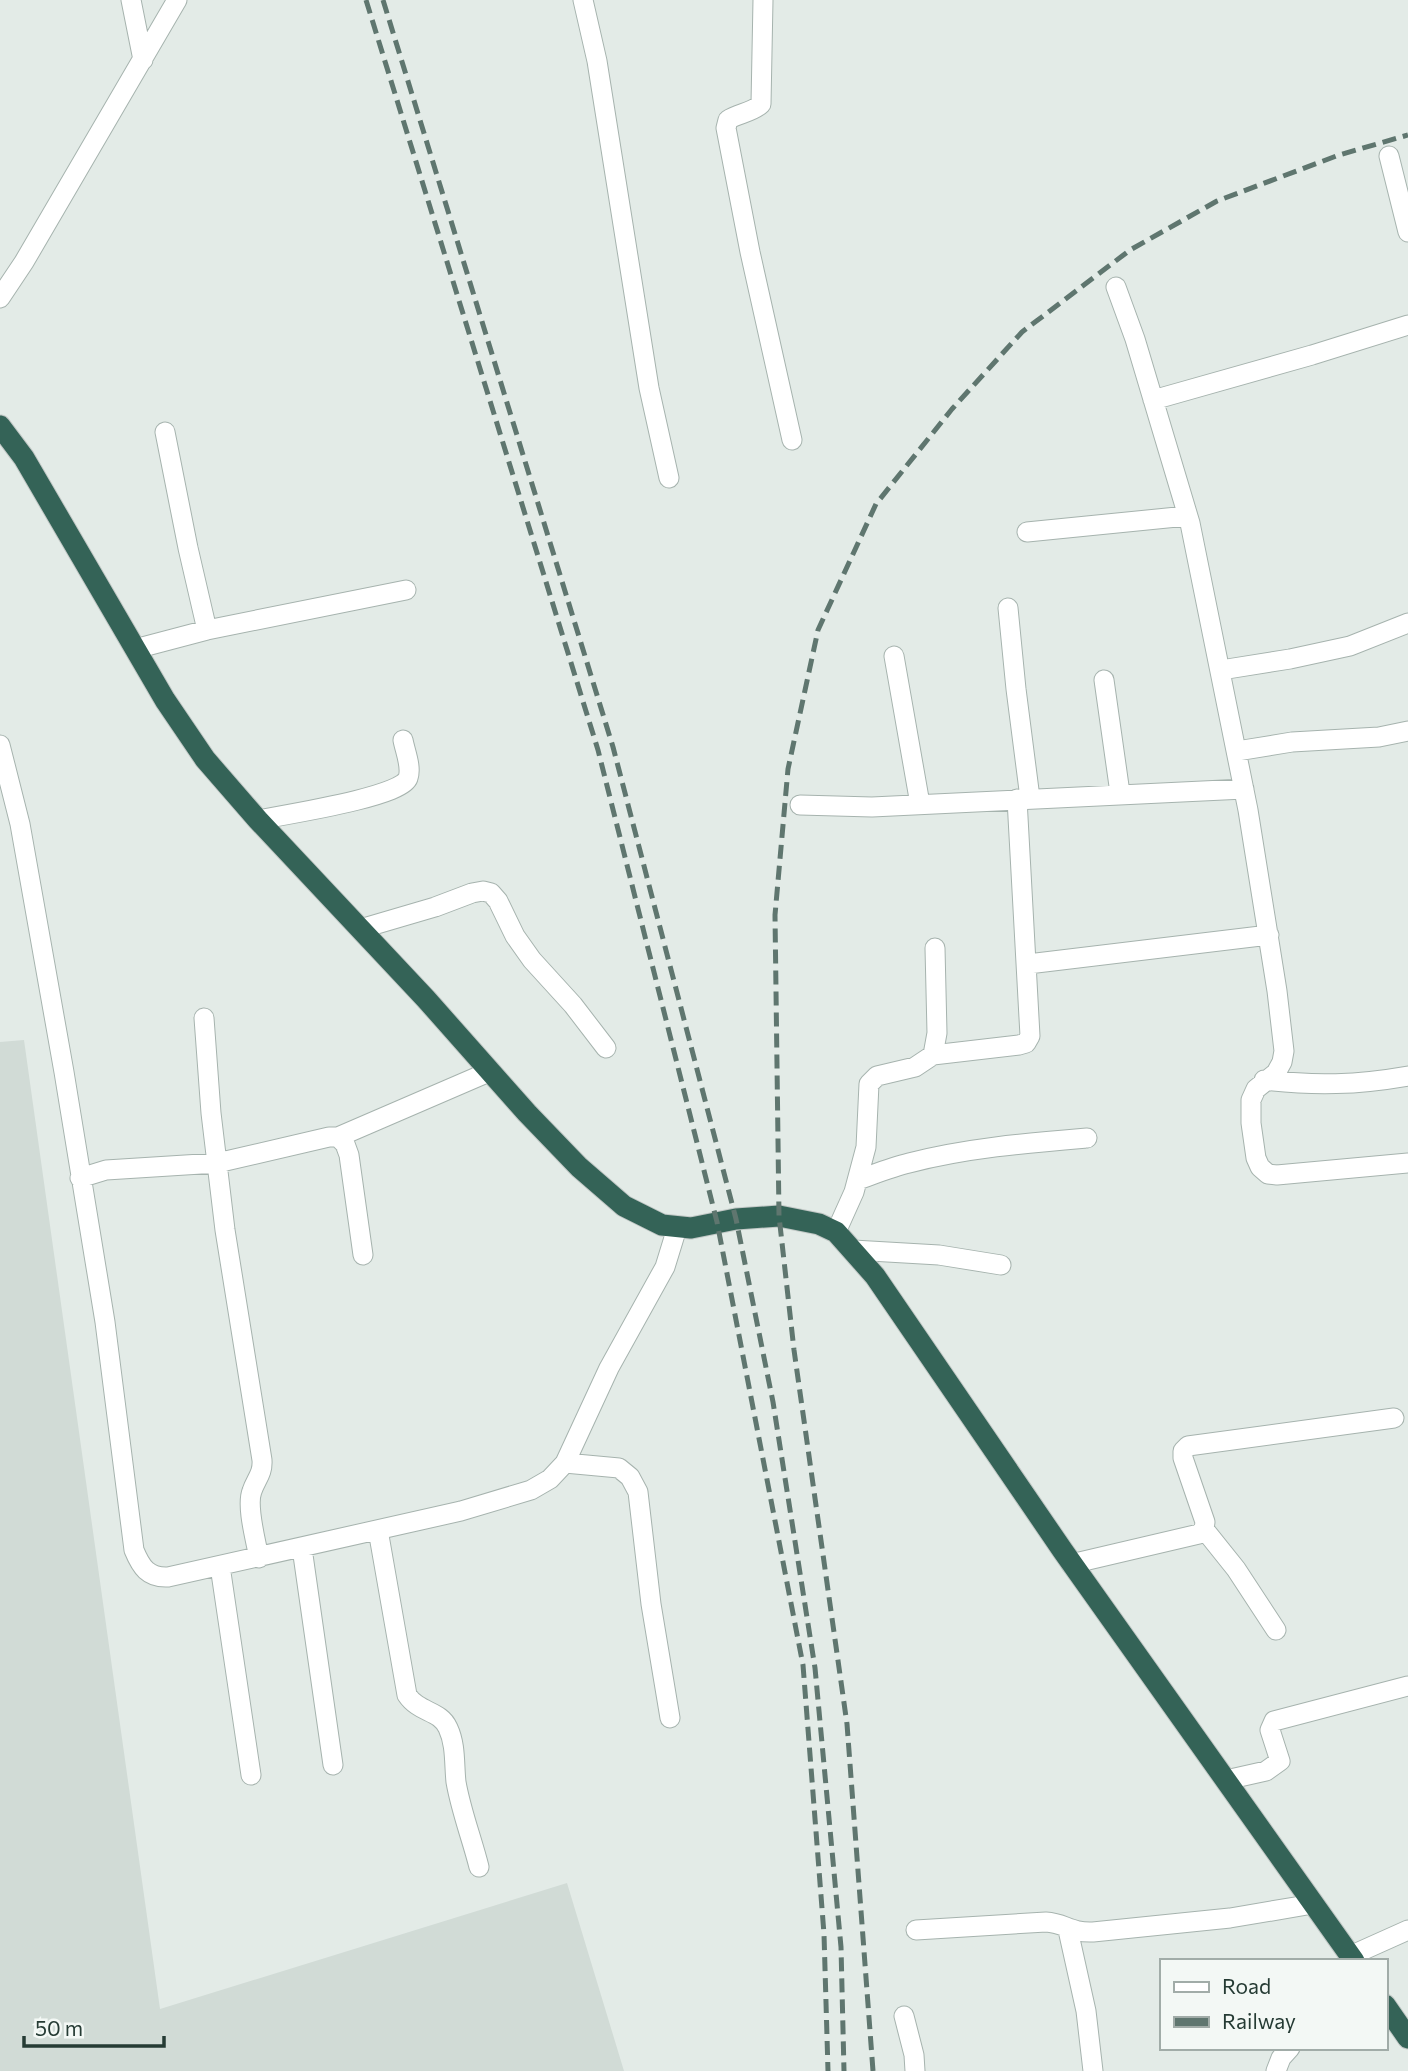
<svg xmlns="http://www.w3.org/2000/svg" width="1408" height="2071" font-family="Commissioner,sans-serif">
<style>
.built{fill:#d1dbd6}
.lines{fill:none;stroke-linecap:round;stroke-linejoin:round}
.street-casing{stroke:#a6b3ae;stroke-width:21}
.highway-casing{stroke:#c2c8c6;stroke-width:23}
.street{stroke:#fff;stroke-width:19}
.highway{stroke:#346357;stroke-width:21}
.rail{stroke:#5f766f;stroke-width:5;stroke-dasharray:14 7;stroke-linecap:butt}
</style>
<rect width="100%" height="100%" fill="#e3ebe7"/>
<!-- built -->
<path class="built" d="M24,1040L160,2009L567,1883L624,2071H0V1042Z"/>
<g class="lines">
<defs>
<path id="street" d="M131,0L143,60
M583,0L597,61L649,388L669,478
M763,0L761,104C752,113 738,113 728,120L726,128L750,252L792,440
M1389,156L1408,232
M1116,287L1135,339L1190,523L1248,810L1277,991L1284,1051L1282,1062L1276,1073L1256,1089L1251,1100V1123L1256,1158L1260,1167L1268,1174L1277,1175L1408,1163
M0,298L24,262L177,0
M1153,400L1312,355L1408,325
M165,432L188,548L207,630
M1027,532L1187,516
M1008,608L1016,689L1030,798
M135,649L207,630L406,590
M894,656L920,804
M1221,670L1290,659L1350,646L1408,623
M1104,680L1120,793
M0,745L20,824L64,1072L105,1322L134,1550C141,1567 148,1578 168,1577L461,1511L531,1490L550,1479L565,1463L609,1368L665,1267L677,1228
M1237,751L1292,742L1379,737L1408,731
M800,805L872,807L1244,789
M258,820C282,815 402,797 408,778C412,767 405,751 403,740
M360,929L435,907L472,893L483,891L491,893L498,901L515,936L532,960L573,1005L606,1048
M1028,964L1269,935
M204,1018L211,1113L225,1230L262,1460C263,1474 256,1479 252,1491C246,1506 256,1541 259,1558
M933,1055L1019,1045L1026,1043L1030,1036L1017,799
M1264,1080C1315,1086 1357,1085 1408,1076
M338,1137L491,1071
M80,1178L106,1170L217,1163L329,1137H338L345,1144L349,1155L363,1255
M858,1180C875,1174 892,1167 909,1163C967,1148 1028,1143 1087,1138
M836,1232L854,1192L866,1147L869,1084L877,1076L915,1067L933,1055L937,1033L935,948
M853,1250L939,1255L1001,1265
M565,1463L619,1468L630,1477L638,1492L651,1604L670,1718
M1204,1529L1236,1569L1276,1630
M378,1530L407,1695C419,1713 440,1710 448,1728C456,1745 454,1764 456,1782C461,1811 472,1839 479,1867
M302,1548L333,1765
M1071,1564L1199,1534L1204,1529L1205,1522L1183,1458V1451L1188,1446L1394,1418
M220,1566L251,1775
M1226,1780L1266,1771L1280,1761L1270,1730L1274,1721L1408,1686
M916,1930L1046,1922C1065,1923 1070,1933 1093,1932L1230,1918L1313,1904
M1068,1930L1086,2011L1093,2071
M1350,1956L1408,1930
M904,2016L914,2055L915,2071
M1276,2071L1281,2058L1290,2048"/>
<path id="highway" d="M0,426L24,458L165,700L205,759L258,820L426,999L527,1113L579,1167L624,1206L662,1225L691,1228L736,1219L779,1216L819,1224L836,1232L875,1276L1063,1551L1354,1961
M1385,2005L1408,2038"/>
</defs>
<!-- street casing -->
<use href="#street" class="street-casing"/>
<!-- highway casing -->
<use href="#highway" class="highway-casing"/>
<!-- street -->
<use href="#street" class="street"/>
<!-- highway -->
<use href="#highway" class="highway"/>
<!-- rail -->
<path class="rail" d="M366,0L598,750L717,1222L803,1665L824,1934L828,2071
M383,0L613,747L736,1219L773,1402L815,1668L841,1947L844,2071
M873,2071L847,1724L794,1350L779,1216L775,915L788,769L818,630L876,504L952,409L1022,332L1130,250L1217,201L1339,155L1408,135"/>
</g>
<!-- legend -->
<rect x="1160" y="1959" width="228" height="91" fill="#f3f8f5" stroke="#a1aca8" stroke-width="2"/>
<rect x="1174" y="1982" width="35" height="10" fill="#ffffff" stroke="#a1aca8" stroke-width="2"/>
<text x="1222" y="1994" font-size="21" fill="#253b34">Road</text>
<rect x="1174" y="2017" width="35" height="10" fill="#5f766f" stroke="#a1aca8" stroke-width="2"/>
<text x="1222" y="2029" font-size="21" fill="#253b34">Railway</text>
<!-- scale -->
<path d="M24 2036v10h140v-10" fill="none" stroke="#253b34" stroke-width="3.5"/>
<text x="35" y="2036" font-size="21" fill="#253b34" stroke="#f3f8f5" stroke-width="5" paint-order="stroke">50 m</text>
</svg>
